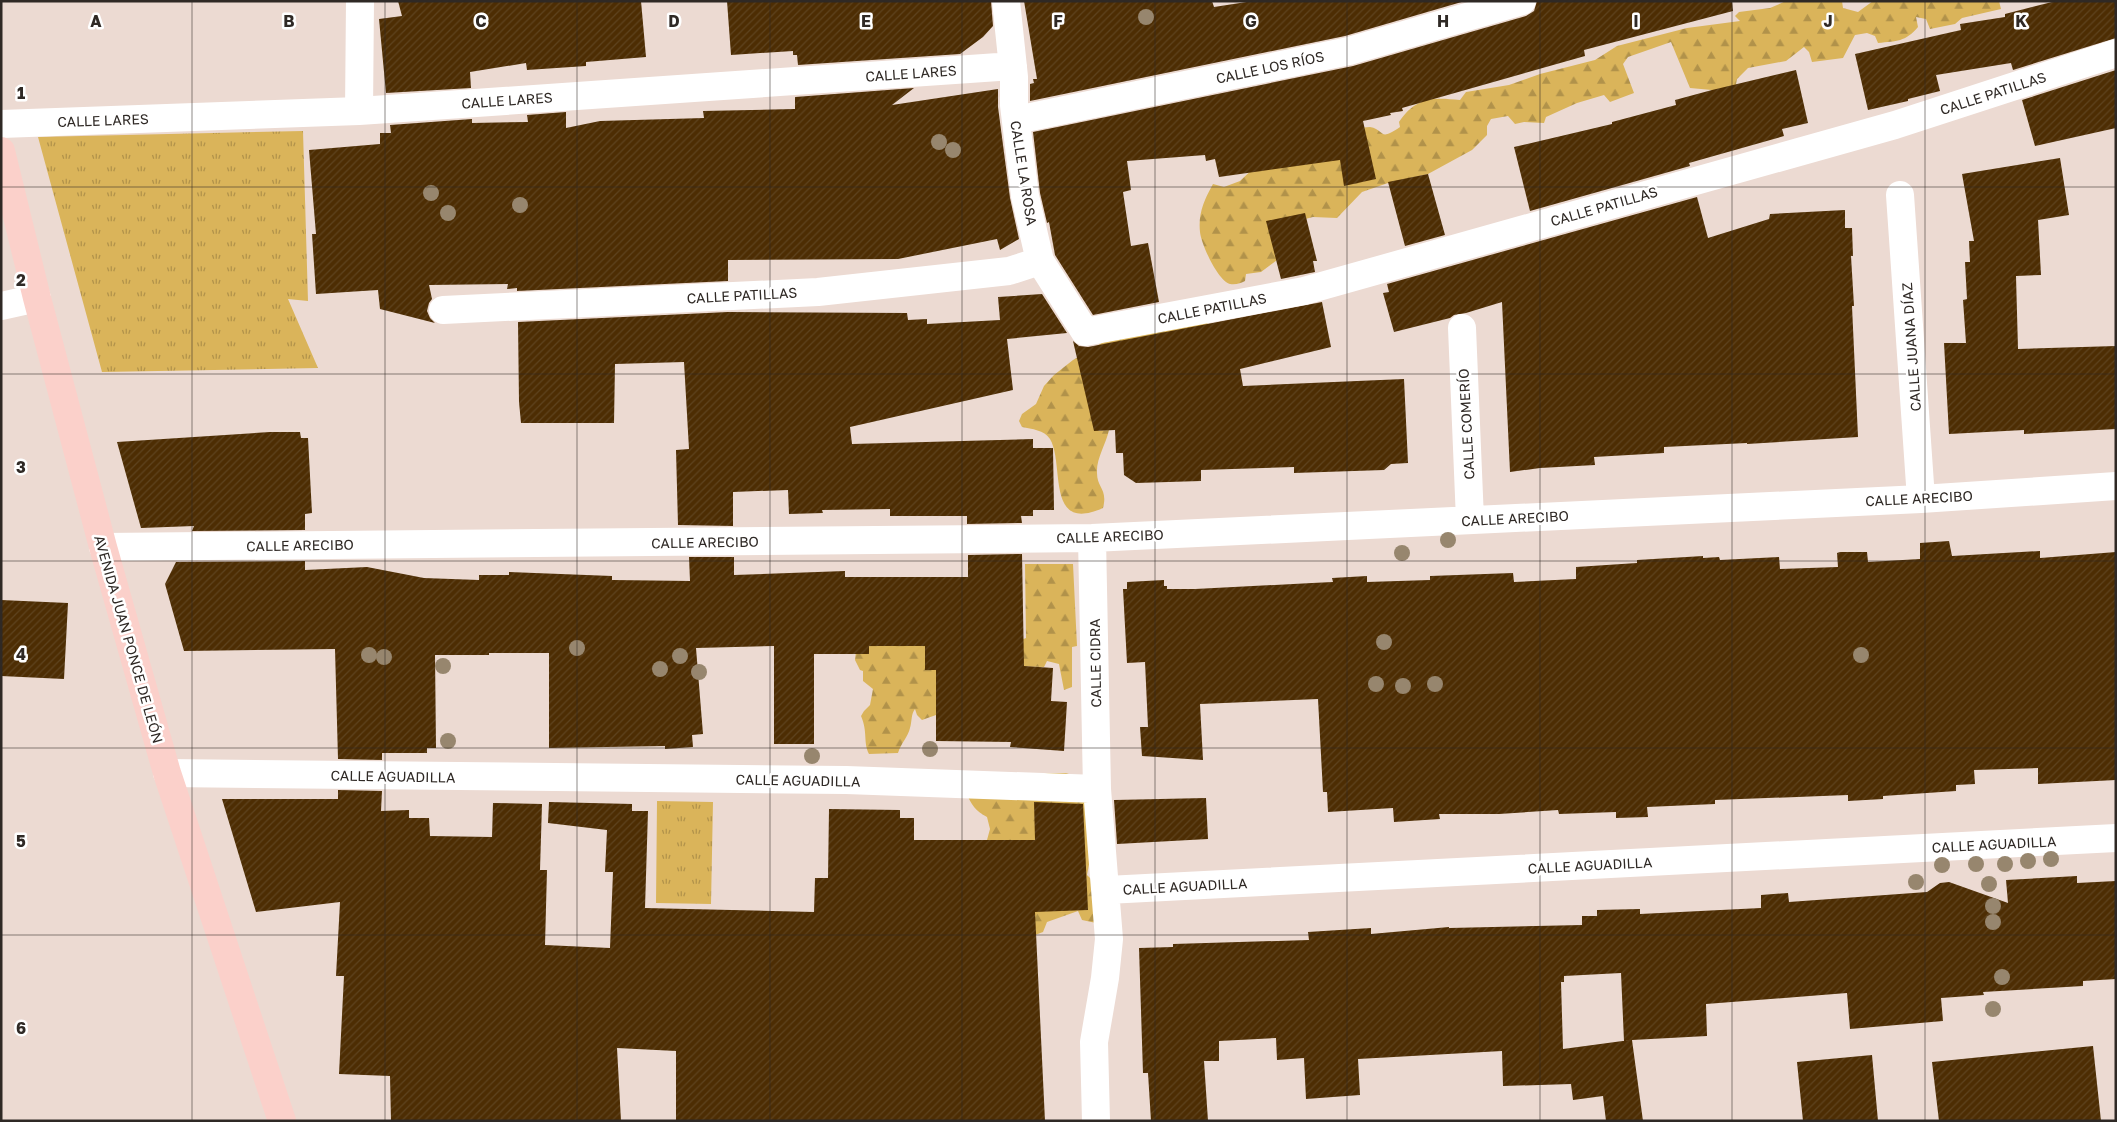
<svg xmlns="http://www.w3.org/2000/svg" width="2117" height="1122" font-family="'Golos Text',sans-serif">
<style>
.grass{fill:url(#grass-tufts)}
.forest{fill:url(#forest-firs)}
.building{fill:url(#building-hatch);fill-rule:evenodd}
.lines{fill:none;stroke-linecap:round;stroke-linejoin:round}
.minor{stroke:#fff;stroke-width:28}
.primary{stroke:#fbd0ca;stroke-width:28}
.tree{fill:#97866e}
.grid{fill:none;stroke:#2f2925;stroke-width:1;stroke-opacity:0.55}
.labels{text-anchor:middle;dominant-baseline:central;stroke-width:5;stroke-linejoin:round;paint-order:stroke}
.street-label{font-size:14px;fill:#2f2925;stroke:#fff}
.grid-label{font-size:16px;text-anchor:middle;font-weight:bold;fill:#2f2925;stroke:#fff;stroke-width:5;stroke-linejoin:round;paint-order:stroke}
</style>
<defs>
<pattern id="grass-tufts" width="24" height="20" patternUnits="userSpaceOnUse" patternTransform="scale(1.25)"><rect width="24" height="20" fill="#dab45a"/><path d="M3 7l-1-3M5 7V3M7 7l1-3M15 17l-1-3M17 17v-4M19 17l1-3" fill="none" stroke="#b1924a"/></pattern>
<pattern id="forest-firs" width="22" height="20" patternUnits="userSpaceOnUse" patternTransform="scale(1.25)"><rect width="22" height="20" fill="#dab45a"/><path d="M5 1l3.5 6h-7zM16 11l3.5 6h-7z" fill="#b1924a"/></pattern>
<pattern id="building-hatch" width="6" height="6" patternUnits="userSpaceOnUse" patternTransform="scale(1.25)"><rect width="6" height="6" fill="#4d2d03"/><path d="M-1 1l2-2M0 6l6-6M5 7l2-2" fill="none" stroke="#5e431f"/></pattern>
</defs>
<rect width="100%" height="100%" fill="#ecdad2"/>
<!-- grass -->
<path class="grass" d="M303,131L308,301L288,299L318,368L102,372L38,137Z
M657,801L713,802L711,904L656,903Z"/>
<!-- forest -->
<path class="forest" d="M1786,1H1842L1843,8L1858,12L1873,1H1999L2001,9L1962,18L1955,24L1930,29L1926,19L1916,17L1918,27C1905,42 1897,41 1878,43L1875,36L1867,33L1855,35L1843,58L1812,62L1809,52L1804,47L1786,61L1748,68L1737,79L1735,89L1716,104L1712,90L1690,88L1671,42L1628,57L1623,64L1634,93L1610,102L1604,95L1577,103L1546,117L1544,123L1524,122L1515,124L1508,116L1491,119L1487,126V135L1472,150L1428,174L1388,183L1362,192L1337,218L1313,217L1278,226L1284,255L1261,272L1246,274L1245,281C1241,283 1236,285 1230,284C1218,281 1201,244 1200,232C1198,214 1204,200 1213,184L1224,187L1240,181L1259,163L1357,128C1361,128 1366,127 1370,127C1386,130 1378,142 1400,127L1399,122C1416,97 1432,97 1460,100L1466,92L1509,85L1540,74L1595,60L1617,46L1687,28L1740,21L1735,16L1739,12L1770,8Z
M1203,320L1212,327L1098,431L1109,430C1106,444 1096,459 1097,473C1097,488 1108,489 1103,508C1045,534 1065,464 1050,439C1044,430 1032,429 1022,427L1019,421L1022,414L1036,404L1044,386L1054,375L1073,360L1112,337Z
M1025,564H1073L1077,646L1072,647V687L1064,690L1059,664L1047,661L1044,667L1012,666L1009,645L1026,638Z
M876,642H926L925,670H936V715L922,720L917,715L915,709C911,714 912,721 910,728C908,737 901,743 898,753L869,754C863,742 868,732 861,716L864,711L870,705L873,689L863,681V671L860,670L855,660L856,651Z
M1047,773H1066L1084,779L1092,849L1087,875L1095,883L1096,923L1082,920L1078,911L1047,922L1043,932L1019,941L987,925V840L990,829L987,817C976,811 971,805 966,792Z"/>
<!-- building -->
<path class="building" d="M398,1H641L646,57L586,62V66L527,70L526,63L470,72L471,88L386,93L379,19L402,16Z
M727,1H991L993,26L983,37L960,54L798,65L797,55H793V51L731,55Z
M1024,1H1212L1214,7L1253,1H1465L1345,36L1030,101V84L1034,83L1033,79H1037Z
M1537,1H1732L1733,11L1584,50L1585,56L1402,108L1403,111L1390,113L1391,115L1363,121L1376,179L1344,186L1340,160L1219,177L1215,159L1206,161L1205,155L1127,161L1131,190L1123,192L1131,246L1148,243L1159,302L1093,315L1055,255L1049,222L1047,223L1040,193L1033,132L1353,66L1526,16L1534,11Z
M2056,1H2116V38L2013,70L2011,63L1936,75L1940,91L1908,99V101L1868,110L1855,54L1961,30L1960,24L2005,17V14Z
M1796,70L1808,123L1782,129L1784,136L1689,163L1690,166L1530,211L1514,147L1612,124V122L1676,105L1675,100L1712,90Z
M2116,70V128L2035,146L2022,100Z
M914,88L892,105L998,89V107L1010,198L1019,239L1000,250L997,239L898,259L728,260V281L517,291V288L507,289L508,284L429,285L432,299L429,303L427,311L430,318L435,323L380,309L378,290L316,294L312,234H316L309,150L380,144V133H391L390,125L472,119V123L528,122L527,115L566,112V128L600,121L704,118L703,111L795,109V97Z
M2060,158L2069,215L2038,220L2041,275L2016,276L2018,349L2116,346V429L2024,434V430L1949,434L1944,343H1966L1963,300L1967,299L1965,262H1970L1969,241H1974L1962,174Z
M1428,174L1445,235L1405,246L1388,182Z
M1697,197L1708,238L1769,219L1770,214L1845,210V228H1852L1853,256H1851L1854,306H1852L1858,437L1747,444V443L1664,447V453L1594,457L1595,465L1540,468L1510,472L1502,302L1466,313L1454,315L1450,318L1394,332L1383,293L1389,292L1387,284Z
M1305,213L1317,261H1313L1315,272L1281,279L1266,221Z
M1042,294L1067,333L1007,339L1013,390L850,427L852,444L1033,439V448H1053L1054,510H1033V516H1021L1022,523L967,524V516H890V509L822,510L823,513L789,514L788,490L733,492V526L678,525L676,450L689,449L684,362L615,364L614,423H521L519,402L518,322L728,312L907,313L908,320L927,319V324L1000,320L998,297Z
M1322,302L1331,347L1240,369L1243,386L1404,379L1408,463L1391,464L1384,470L1294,473V467L1201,470V481L1136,483L1124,475L1123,453H1116L1115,430L1094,431L1073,341L1079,346L1088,347Z
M270,432H300L301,438H308L312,513L305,514V530L192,531L194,526L141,528L117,442Z
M1949,541L1952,556L2040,551V558L2116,552V780L2038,784V768L1974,770L1975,784L1956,785V791L1883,796V799L1848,801V795L1715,800V804L1647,807L1648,817L1616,818V812L1559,814L1558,810L1499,814H1439L1440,819L1394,822L1393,808L1328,812L1327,792H1323L1318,699L1200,704L1203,760L1142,756L1140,727H1148L1145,662L1127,663L1123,589H1127V582L1164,580V586H1167V589H1195L1312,583L1333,582L1332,578L1367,576V582L1430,580V576L1513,573L1514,582L1576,579V567L1637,563V560L1703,556V558L1719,557L1720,560L1779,557L1780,569L1838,567L1837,553L1840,552H1867L1868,562L1920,559V543Z
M1022,554L1024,666L1053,668L1051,701L1067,702L1064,751L1010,747L1011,742L936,741V670H925V646H869V654H814V744H774V646L696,648L703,734L692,735L693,747L665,749V746L549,748V653H489V655H435L436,748H427V753H382V760L338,759L335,649L184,651L165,584L176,562L305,561V570L367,567L424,578L479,580V575H509V572L612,576V580L690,581L689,557H734V575L845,571V577H968V555Z
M1,600L68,603L64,679L1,676Z
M338,790L382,791L381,811L409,810V818H429L430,836L492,837L493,803L542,804L540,870H547L545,945L610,948L613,872H605L607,830L548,823L549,802L632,804V811H648L645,908L814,912L815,878H828L829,809L900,810V818H914V840H1035L1034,802L1083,804L1088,910L1035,912L1045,1121H676V1051L617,1048L621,1121H391L390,1076L339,1074L344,976H336L340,902L256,912L222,799H338Z
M1206,798L1208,839L1117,844L1114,800Z
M2077,876V883L2116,881V979L2083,981V986L1983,992L1984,995L1941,998L1943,1021L1850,1029L1847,993L1706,1004L1707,1036L1632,1040L1643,1121H1606L1603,1096L1573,1100L1571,1084L1503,1086L1502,1051L1358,1059L1360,1095L1306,1099L1304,1058L1277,1060L1276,1038L1219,1041V1061H1204L1208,1121H1151L1148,1073H1143L1139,948L1173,947V944L1309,940L1308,932L1371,928V934L1449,927V928L1582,925V916H1597V910L1640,909V914L1761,908V895L1788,893L1789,902L1927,892L1940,883L1949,882L2008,903L2006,880ZM1621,973L1624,1041L1630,1040L1563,1049L1561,982H1564V976Z
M2093,1046L2101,1121H1939L1932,1062Z
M1872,1055L1878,1121H1803L1797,1062Z"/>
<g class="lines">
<!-- minor -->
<path class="minor" d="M1006,1L1014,77V105L1025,196L1040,261L1085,332L1304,291L1895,125L2116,53
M359,111L360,1
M1016,120L1349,51L1522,1
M1,124L359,111L1013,66
M1900,195L1921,499
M1,306L37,298
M443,310L818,292L1009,271L1040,261
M1462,328L1470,520
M1092,538L1097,789L1109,939L1105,978L1094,1042L1096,1121
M103,547L1092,538L1921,499L2116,486
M167,773L846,780L1097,789
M1107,890L2116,838"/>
<!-- primary -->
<path class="primary" d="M1,151L37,298L103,547L167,773L282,1121"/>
</g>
<!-- trees -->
<g class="tree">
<circle cx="1146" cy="17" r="8"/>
<circle cx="939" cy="142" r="8"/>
<circle cx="953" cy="150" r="8"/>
<circle cx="431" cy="193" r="8"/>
<circle cx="520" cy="205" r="8"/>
<circle cx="448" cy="213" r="8"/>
<circle cx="1448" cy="540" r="8"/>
<circle cx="1402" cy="553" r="8"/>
<circle cx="1384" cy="642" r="8"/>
<circle cx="577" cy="648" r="8"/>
<circle cx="369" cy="655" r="8"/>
<circle cx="1861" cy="655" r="8"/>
<circle cx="680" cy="656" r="8"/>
<circle cx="384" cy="657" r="8"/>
<circle cx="443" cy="666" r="8"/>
<circle cx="660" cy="669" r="8"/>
<circle cx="699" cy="672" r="8"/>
<circle cx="1376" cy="684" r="8"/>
<circle cx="1435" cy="684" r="8"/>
<circle cx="1403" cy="686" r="8"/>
<circle cx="448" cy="741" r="8"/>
<circle cx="930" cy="749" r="8"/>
<circle cx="812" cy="756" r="8"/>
<circle cx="2051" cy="859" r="8"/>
<circle cx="2028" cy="861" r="8"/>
<circle cx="1976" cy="864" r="8"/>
<circle cx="2005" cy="864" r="8"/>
<circle cx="1942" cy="865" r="8"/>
<circle cx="1916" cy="882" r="8"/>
<circle cx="1989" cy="884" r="8"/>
<circle cx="1993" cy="906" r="8"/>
<circle cx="1993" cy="922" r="8"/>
<circle cx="2002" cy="977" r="8"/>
<circle cx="1993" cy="1009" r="8"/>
</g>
<!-- grid -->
<path class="grid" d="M192,1V1121M385,1V1121M577,1V1121M770,1V1121M962,1V1121M1155,1V1121M1347,1V1121M1540,1V1121M1732,1V1121M1925,1V1121M1,187H2116M1,374H2116M1,561H2116M1,748H2116M1,935H2116"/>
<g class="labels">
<!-- street labels -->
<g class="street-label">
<text transform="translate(1270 67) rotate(-12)">CALLE LOS RÍOS</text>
<text transform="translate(911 73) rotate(-4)">CALLE LARES</text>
<text transform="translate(1993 93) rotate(-18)">CALLE PATILLAS</text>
<text transform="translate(507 100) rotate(-4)">CALLE LARES</text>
<text transform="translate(103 120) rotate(-2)">CALLE LARES</text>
<text transform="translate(1024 173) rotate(81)">CALLE LA ROSA</text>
<text transform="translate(1604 206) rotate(-16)">CALLE PATILLAS</text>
<text transform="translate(742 295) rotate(-3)">CALLE PATILLAS</text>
<text transform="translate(1212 308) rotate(-11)">CALLE PATILLAS</text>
<text transform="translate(1911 347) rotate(-94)">CALLE JUANA DÍAZ</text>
<text transform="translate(1466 424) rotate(-93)">CALLE COMERÍO</text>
<text transform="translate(1919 498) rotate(-3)">CALLE ARECIBO</text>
<text transform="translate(1515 518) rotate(-3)">CALLE ARECIBO</text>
<text transform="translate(1110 536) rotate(-2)">CALLE ARECIBO</text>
<text transform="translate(705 542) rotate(-1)">CALLE ARECIBO</text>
<text transform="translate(300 545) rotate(-1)">CALLE ARECIBO</text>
<text transform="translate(129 639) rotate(74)">AVENIDA JUAN PONCE DE LEÓN</text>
<text transform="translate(1095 663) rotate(-91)">CALLE CIDRA</text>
<text transform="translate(393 776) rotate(1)">CALLE AGUADILLA</text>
<text transform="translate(798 780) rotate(1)">CALLE AGUADILLA</text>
<text transform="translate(1994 844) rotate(-3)">CALLE AGUADILLA</text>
<text transform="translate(1590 865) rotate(-3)">CALLE AGUADILLA</text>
<text transform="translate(1185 886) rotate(-3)">CALLE AGUADILLA</text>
</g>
</g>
<g class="grid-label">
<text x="96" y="27">A</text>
<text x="289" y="27">B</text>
<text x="481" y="27">C</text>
<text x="674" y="27">D</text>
<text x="866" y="27">E</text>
<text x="1058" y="27">F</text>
<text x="1251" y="27">G</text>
<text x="1443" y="27">H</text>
<text x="1636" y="27">I</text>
<text x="1828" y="27">J</text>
<text x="2021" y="27">K</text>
<text x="21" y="99">1</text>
<text x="21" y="286">2</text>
<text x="21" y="473">3</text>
<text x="21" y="660">4</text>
<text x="21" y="847">5</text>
<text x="21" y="1034">6</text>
</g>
<!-- border -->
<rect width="2117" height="1122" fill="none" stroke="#2f2925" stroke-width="5"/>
</svg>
